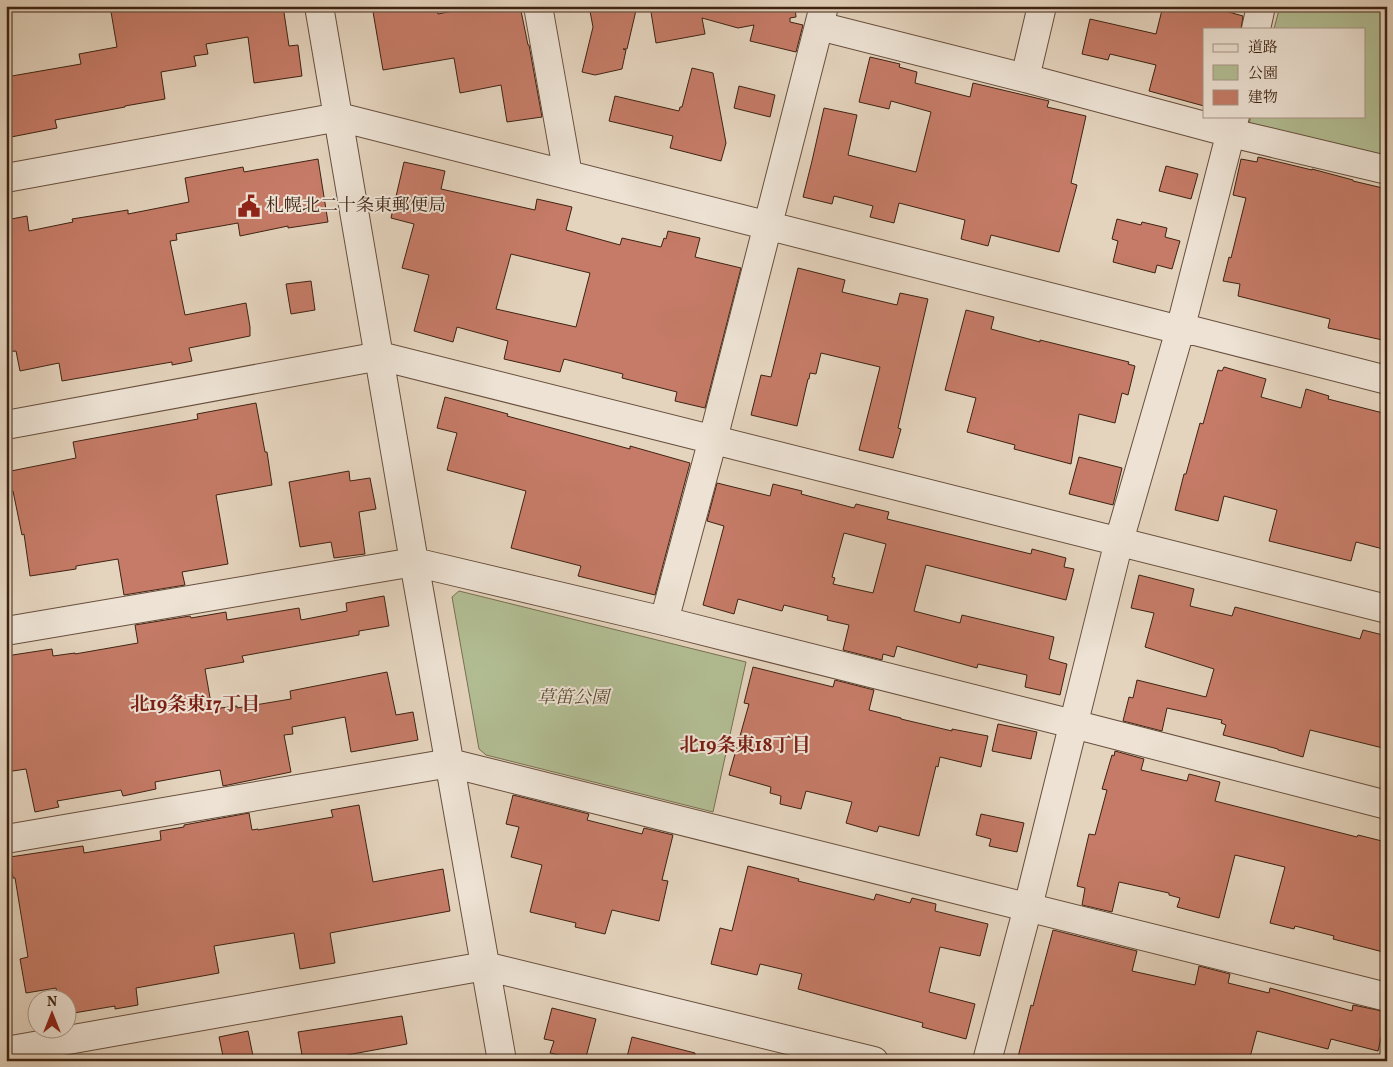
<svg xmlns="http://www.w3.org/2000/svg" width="1393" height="1067" font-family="Vollkorn,'Noto Serif JP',serif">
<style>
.green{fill:#b2bd93;stroke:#787052}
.building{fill:#c57b67;stroke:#3e2312;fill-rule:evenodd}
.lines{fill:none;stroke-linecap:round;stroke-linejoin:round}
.minor-casing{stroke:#684f3d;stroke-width:30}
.minor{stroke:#ede2d4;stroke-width:28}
.labels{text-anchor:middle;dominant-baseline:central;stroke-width:4;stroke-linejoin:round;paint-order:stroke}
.poi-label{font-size:18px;fill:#3e2312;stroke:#ede2d4;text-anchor:start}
.park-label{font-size:18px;font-style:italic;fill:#5b4a32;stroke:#ede2d4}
.neighbourhood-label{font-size:19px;font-weight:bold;fill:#7a1f14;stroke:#ede2d4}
</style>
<rect width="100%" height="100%" fill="#e4d3bd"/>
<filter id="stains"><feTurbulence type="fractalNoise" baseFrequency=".004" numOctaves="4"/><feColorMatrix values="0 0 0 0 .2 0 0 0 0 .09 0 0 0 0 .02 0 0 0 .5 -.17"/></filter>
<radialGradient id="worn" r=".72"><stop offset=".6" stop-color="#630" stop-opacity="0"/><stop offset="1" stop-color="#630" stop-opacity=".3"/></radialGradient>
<!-- green -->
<path class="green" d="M1280,6H1387V158L1249,124L1251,116H1364V29H1274Z
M459,591L746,662L713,812L486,755L479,749L452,597Z"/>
<!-- building -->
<path class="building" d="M110,6H283L289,46L298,45L302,76L254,83L248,37L206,44L208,54L194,56L196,66L161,72L165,99L125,106V107L55,120L57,128L6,138V77L81,64L79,54L117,47Z
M372,6H436L438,14L478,6H520L528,45H529L542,117L507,122L501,85L460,93L454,58L383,70Z
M589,6H637L627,49H623L626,50L622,69L595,75L582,72L593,27Z
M650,6H795L796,17L790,18V22L803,25L796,52L750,41L754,25L738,28L702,18L705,34L656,43Z
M1163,6H1207L1243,16L1241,29H1204V106L1149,91L1156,65L1110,54L1108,60L1082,54L1090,19L1156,34Z
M870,57L900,64L899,67L917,72L915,83L970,97L973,83L1049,101L1047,107L1086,116L1071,183L1077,185L1059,252L991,235L988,246L961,239L965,220L899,203L894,223L870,217L873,206L834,196L832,204L803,197L812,161L824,108L857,115L848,155L916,172L931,112L891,101L889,109L859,102Z
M692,68L713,73L726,143L721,161L670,148L673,136L609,121L615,96L679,111L680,107H682Z
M739,86L775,95L770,117L734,108Z
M1258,157L1312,170V169L1353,180V181L1387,189V341L1328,328L1330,319L1238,296L1240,284L1223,281L1229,257L1231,258L1246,198L1233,195L1241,159L1257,162Z
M318,159L328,222L288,228V226L240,236L238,223L176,234L177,240L170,241L185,315L246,303L250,327V336L189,348L192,361L172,365V362L62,381L59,363L20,371L16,351L6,352V220L27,216L29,231L73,222L72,219L128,210V214L189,202L185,178L243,167L244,172Z
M404,162L445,171L441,189L535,210L537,199L572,207L566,230L620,245L622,238L661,247L664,238L666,239L668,231L700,238L695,257L741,268L705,408L675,401L677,392L622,378L623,374L564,359L560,372L504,359L508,341L457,327L453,342L414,331L429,275L402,268L414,224L391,218ZM511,254L590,273L576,327L496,309Z
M1166,166L1198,174L1191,199L1159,191Z
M1117,219L1141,225L1142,222L1167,228L1165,237L1180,241L1172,269L1157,265L1155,273L1113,262L1118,241L1112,239Z
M798,268L845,280L842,292L897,305L900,293L928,299L898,428L901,429L893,458L859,450L880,367L821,353L816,374L810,373L809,379H808L797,426L751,415L761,375L771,377Z
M311,281L315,310L291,314L286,284Z
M966,310L994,317L991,329L1040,342V340L1129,362L1128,364L1135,366L1128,395L1122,393L1115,423L1079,414L1071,464L1014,449L1015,445L967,432L976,398L945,390Z
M1224,367L1266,379L1261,397L1301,408L1306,389L1329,396L1328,399L1387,414V550L1356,542L1351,561L1269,541L1277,510L1224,496L1218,521L1175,510L1184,474H1186L1200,423L1203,424L1218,370L1222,371Z
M445,397L508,414L507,416L630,449V446L690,463L655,595L578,576L581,566L511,548L526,491L447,470L457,433L437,428Z
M256,403L265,452H267L272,485L216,495L228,564L182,572L185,585L124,595L118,559L76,566V569L30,576L24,534L22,535L13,491L6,492V472L76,458L73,442L198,419L197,414Z
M1079,457L1122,468L1113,505L1069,494Z
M349,471L350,481L370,478L376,509L359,512L365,554L334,558L331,542L300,547L289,482Z
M717,483L770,496L773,484L802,491L801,494L854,508L856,504L889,512L887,519L1031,554L1032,549L1066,558L1064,567L1074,569L1066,600L926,565L914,611L960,623L962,615L1054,637L1049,659L1067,664L1060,695L1025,687L1027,675L978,664L977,668L897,646L894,657L883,654L882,660L843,650L849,625L827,620L828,616L784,605L782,611L738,599L734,614L703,605L724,526L707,521ZM844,533L886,544L873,593L833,584L835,578L832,577Z
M1139,575L1194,589L1190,606L1232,616L1235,607L1360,639L1363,630L1387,636V749L1310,730L1303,757L1278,750V749L1223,735L1226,725L1221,723L1222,720L1167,708L1162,731L1123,721L1129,697L1133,698L1137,680L1206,697L1214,669L1145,647L1154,613L1131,608Z
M384,596L389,626L359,631V635L242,656L244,662L205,669L212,709L237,706V708L291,699L290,691L387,672L396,715L413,712L418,740L351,752L345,717L292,727L293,734L284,735L291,772L223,786L220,770L155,782L156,789L123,796L121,790L57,801L59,807L35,812L26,769L6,772V712L11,711L6,690V656L52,649L53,656L75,653V654L138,643L135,625L190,616L191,618L226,612L227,620L299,608L301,620L347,611L346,603Z
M753,667L833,687L835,680L874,690L869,710L901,718V719L952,731V729L988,736L981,767L940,757L938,767L936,766L919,836L879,826L877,832L846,823L852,802L806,791L801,809L780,804L781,796L770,793L771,787L729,775L749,704L744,703Z
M998,724L1037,732L1031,759L992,751Z
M1115,751L1144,759L1141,770L1187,781L1189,774L1220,782L1215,801L1357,837L1358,835L1382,841L1381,846L1387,847V953L1333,939L1334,936L1295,926L1294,929L1270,923L1285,867L1235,855L1219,918L1177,907L1180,898L1169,895V893L1119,882L1112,912L1082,905L1085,888L1077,886L1089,834L1095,835L1107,790L1102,789L1112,755L1114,756Z
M513,795L589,814L587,820L642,834L644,828L673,835L662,880L668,881L659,921L612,910L605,934L575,927L576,923L530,912L542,865L511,857L519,827L506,824Z
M359,805L373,882L443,869L450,911L330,933L335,963L300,969L294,933L214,946L219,973L136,988L138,1005L115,1009V1006L68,1014V1000H58L56,988L26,993L20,959L28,957L15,878H13L10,857L83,846L84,853L161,840L160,831L184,827V825L249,813L252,830L258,829V830L333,817L331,810Z
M981,814L1024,823L1017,852L989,846L991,839L976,835Z
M748,866L799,879L798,881L874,900L876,894L910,903L912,898L936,904L935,911L988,924L980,956L940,947L929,992L975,1004L966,1039L922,1027L923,1023L798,989L802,974L760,964L757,975L711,964L720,928L732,931Z
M1053,930L1137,951L1132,971L1195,985L1199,966L1230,974L1228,983L1269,993L1270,988L1352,1011L1353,1005L1387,1012L1378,1051L1331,1039L1328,1049L1257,1031L1249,1061H1017L1031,1005L1033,1006Z
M552,1008L596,1019L585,1061L550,1053L554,1041L544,1039Z
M402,1016L407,1044L347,1055V1057L321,1061H303L298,1032Z
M248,1031L254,1061H224L219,1037Z
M632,1037L695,1053L694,1061H626Z"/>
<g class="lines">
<defs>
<path id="minor" d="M319,6L414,562L502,1061
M538,6L568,175
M819,26L1025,78L1231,133L1387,170
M1256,29L1261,6
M1025,78L1042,6
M6,178L339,117L1180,330L1195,331L1387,380
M6,425L380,356L1387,609
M664,621L713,439L824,6
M6,631L414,562L664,621L1073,724L1387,805
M6,839L450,763L1387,997
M6,1051L485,966L874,1061
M987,1061L1028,907L1119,541L1180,330L1235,116"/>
</defs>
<!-- minor casing -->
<use href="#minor" class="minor-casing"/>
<!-- minor -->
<use href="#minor" class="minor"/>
</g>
<!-- icons -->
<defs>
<symbol id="civic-bare" viewBox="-9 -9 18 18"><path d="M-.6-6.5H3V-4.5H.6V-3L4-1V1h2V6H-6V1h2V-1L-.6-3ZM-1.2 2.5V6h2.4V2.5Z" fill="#8f2418" stroke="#ede2d4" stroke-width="2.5" paint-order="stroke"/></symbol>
</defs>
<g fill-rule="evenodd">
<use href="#civic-bare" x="233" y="190" width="32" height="32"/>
</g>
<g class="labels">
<!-- poi labels -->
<g class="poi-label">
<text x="266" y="206">札幌北二十条東郵便局</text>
</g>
<!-- park labels -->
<g class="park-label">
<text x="573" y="698">草笛公園</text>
</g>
<!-- neighbourhood labels -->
<g class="neighbourhood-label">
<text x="195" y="705">北19条東17丁目</text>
<text x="745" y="746">北19条東18丁目</text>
</g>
</g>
<!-- margin -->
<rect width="1393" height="1067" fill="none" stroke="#e4d3bd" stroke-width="25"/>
<rect x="8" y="8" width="1378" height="1052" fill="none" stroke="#3e2312" stroke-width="2.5"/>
<rect x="12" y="12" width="1368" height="1042" fill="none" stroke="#3e2312"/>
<!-- legend -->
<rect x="1203" y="28" width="162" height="90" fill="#ede2d4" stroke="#a79686"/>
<rect x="1213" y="44" width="25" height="8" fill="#ede2d4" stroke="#a79686"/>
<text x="1248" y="52" font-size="15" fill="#3e2312">道路</text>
<rect x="1213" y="65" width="25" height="15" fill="#b2bd93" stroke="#a79686"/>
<text x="1248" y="78" font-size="15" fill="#3e2312">公園</text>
<rect x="1213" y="90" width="25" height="15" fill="#c57b67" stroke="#a79686"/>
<text x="1248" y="102" font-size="15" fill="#3e2312">建物</text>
<!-- north arrow -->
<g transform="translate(52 1014)"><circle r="24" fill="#ede2d4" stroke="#a79686"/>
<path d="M0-4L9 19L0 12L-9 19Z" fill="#8f2418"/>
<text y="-8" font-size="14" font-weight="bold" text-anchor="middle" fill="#3e2312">N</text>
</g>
<rect width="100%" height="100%" filter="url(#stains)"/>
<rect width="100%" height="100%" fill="url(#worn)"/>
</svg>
